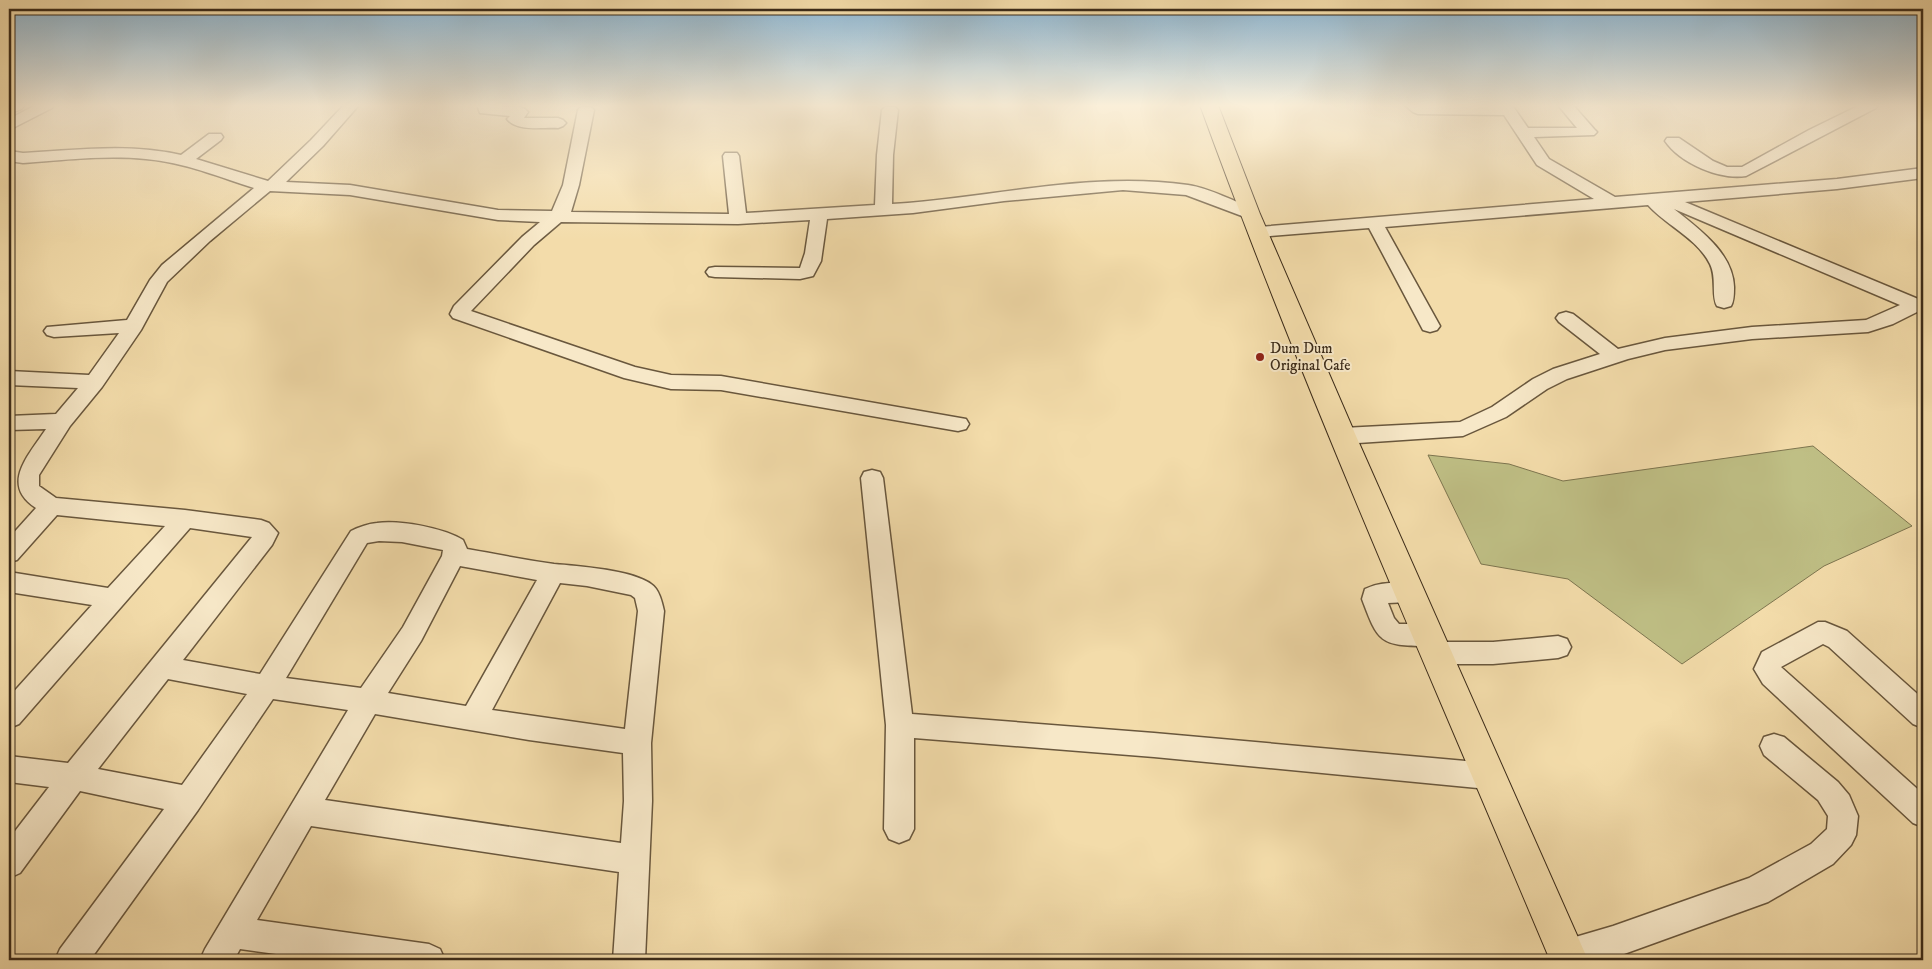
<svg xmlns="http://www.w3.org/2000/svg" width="1932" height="969" font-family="'IM FELL DW Pica',serif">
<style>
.green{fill:#bfbf85;stroke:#7d754f}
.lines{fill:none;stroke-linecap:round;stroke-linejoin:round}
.minor-casing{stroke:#69573d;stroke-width:3}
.major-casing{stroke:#3b2b19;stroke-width:2}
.highway-casing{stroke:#3b2b19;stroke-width:2}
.minor{fill:#f7e8c8;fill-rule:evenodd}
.major{fill:#f3dcaa;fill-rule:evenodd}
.highway{fill:#f3dcaa;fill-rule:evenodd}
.poi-dot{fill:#8f2418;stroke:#f7e8c8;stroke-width:2}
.labels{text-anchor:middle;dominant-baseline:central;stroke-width:4;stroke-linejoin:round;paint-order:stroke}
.poi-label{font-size:15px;fill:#3b2b19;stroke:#f7e8c8;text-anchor:start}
</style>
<rect width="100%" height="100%" fill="#f3dcaa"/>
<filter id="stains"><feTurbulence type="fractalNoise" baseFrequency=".004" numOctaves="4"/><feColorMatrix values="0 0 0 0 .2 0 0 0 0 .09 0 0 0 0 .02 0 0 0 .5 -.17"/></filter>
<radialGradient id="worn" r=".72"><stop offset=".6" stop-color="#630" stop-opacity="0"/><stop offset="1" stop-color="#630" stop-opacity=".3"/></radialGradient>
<!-- green -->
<path class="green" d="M1813,446L1912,526L1824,566L1682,664L1568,579L1481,564L1428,455L1509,464L1563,481Z"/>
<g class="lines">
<defs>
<path id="minor" d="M36,105H54L52,108L9,130V119Z
M344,105H359L323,146L286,182L350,185L498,210L552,211L563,185L578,110L581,107H591L594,110L579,185L571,212L729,214L723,156L725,153H737L739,156L746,213L875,205L877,155L882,110L885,107H895L898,110L893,155L892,204C990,198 1089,171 1188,185C1209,188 1236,202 1256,210L1259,214L1256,218L1250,219L1186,195L1123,190L1004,201L913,213L827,219L821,261L813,276L800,279L715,277L709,276L706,272L709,268L715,267L800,268L805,253L810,220L738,224L561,222L534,245L471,311L635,367L671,375L721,376L966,419L969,424L966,429L958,431L721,390L671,389L624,378L453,318L450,314L454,306L522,237L540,222L498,220L350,195L270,191L210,241L167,282L141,330L102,387L70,426L39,475V486L56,498L185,510L261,520L269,523L278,533L272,545L183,660L260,674L351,531C359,527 367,524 377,523C400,520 444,528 463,540L467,549C496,554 525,560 554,564C578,566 632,570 651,584C659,589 662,602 664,611L651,743L652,801L645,960H613L619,872L311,826L257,920L429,944L440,949L445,960H320L240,949L234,960H200L205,949L348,710L273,699L198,810L90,960H55L60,949L164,809L80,791L20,873L9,878V839L49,787L9,782V756L68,763L252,537L190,528L19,724L9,728V697L92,605L9,592V572L108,588L165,526L57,515L17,560L9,562V538L36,508C0,485 28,456 46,429L9,430V416L56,414L78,388L9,385V371L89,375L119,333L54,337L47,335L44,331L47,327L127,320L150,280L162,265L254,188C219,177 183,162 146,159C105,155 64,160 23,163L9,161V151L23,153C76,150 129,143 181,155L209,134H221L223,137L221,140L196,159L268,181L311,140ZM379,541L402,542L443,550L442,556L403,627L361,688L286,678L367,543ZM460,566L537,580L466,706L388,693L421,641ZM560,583L587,586L631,595L635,598L638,611L625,729L492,710ZM168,679L247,694L182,785L98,769ZM375,714L529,740L623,753L624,801L621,843L325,800Z
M477,105L520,107L525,109L528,112L524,118H558L563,120L566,123L563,126L558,128C543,127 517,132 507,119L510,116L480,113Z
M1405,105L1498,106V105H1512L1528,128H1577L1558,105H1573L1594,129L1597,132L1594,135L1534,137L1549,159L1615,197L1837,179L1923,168V178L1837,189L1685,202L1923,301V314L1917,312L1893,324L1868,332L1752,339L1665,350L1628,359L1567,379L1547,389L1506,417L1463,436L1343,444L1335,441L1332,436L1335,431L1343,428L1460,422L1492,407L1533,379L1553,369L1600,354L1559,322L1556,318L1559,314L1566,312L1573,314L1618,349L1665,338L1752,327L1866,320L1900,305L1674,209C1699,229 1733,253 1734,287C1734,294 1734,301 1731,306L1724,308L1717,306C1711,296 1717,278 1710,264C1697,238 1667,226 1648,205L1385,227L1440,326L1437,330L1430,332L1423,330L1369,228L1259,237L1253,236L1250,232L1253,228L1259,227L1594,199L1537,165L1504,115L1418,114L1413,112Z
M1860,105H1878L1876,108L1746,176C1720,180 1681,164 1665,141L1667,138H1679L1713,161L1727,167H1742L1809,130Z
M872,470L880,472L883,478L912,714L1154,733L1488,763L1498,767L1502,776L1498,785L1488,789L1154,757L914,738V829L909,839L899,843L889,839L884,829L886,725L861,478L864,472Z
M1409,582L1418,585L1421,592L1418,599L1409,602L1388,603L1394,618L1399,624H1429L1438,628L1442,635L1438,642H1493L1558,636L1567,639L1571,647L1567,655L1558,658L1493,664H1436L1427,661L1423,653L1427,646C1380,646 1378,642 1362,599L1365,589C1379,582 1394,583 1409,582Z
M1818,622H1825L1847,631L1923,699V728L1913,724L1829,647L1823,644L1781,667L1923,794V827L1913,823L1763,684L1754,669L1762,652Z
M1774,734L1784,737L1838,782L1849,795L1858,816L1856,835L1851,845L1833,864L1768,902L1613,958L1604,960H1553L1550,954L1555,943L1613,926L1749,878L1811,844L1827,829L1828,816L1818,800L1764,755L1760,746L1764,737Z"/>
<path id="major" d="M1200,105H1218L1260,214L1356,436L1588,960H1550C1431,677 1305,394 1200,105Z"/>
<path id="highway" d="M9,105H25L22,109L9,114Z"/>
</defs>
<!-- minor casing -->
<use href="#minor" class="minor-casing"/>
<!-- major casing -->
<use href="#major" class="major-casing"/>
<!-- highway casing -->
<use href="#highway" class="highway-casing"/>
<!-- minor -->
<use href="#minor" class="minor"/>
<!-- major -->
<use href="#major" class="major"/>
<!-- highway -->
<use href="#highway" class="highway"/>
</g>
<!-- sky -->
<linearGradient id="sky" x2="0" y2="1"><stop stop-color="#8bb6d4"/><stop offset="0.44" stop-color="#faefd9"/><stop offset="1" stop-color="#faefd9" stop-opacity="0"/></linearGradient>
<rect width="1932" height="240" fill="url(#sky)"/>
<!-- markers -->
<circle class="poi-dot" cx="1260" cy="357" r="5"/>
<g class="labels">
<!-- poi labels -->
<g class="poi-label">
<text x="1270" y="348">Dum Dum<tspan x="1270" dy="17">Original Cafe</tspan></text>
</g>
</g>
<!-- margin -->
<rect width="1932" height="969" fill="none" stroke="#f3dcaa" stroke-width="30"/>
<rect x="10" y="10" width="1912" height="949" fill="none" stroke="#3b2b19" stroke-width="2.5"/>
<rect x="15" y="15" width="1902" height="939" fill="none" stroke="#3b2b19"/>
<rect width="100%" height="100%" filter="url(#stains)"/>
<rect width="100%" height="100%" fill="url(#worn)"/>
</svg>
